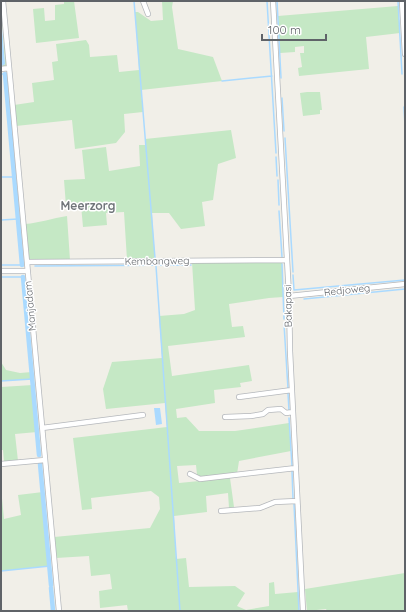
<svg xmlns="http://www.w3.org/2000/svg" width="406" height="612" font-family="Quicksand,sans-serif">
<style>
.green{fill:#c5e8c5}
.water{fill:#aadaff}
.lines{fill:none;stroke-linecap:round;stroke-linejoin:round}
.stream{stroke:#aadaff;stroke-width:1.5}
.canal{stroke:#aadaff;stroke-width:4.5}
.street-casing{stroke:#b5b8bc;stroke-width:6}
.street{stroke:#fff;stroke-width:4.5}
.labels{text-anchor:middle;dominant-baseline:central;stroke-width:3;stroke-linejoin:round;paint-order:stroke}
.street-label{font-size:10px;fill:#5f6368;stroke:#fff}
.quarter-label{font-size:12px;font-weight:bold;fill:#70757a;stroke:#fff}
</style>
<rect width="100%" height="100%" fill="#f1efe8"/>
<!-- green -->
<path class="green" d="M1,1L7,65L1,67V64L2,66L5,64Z
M64,1H74L79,38L36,43L33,9L44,8L45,21L55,20V5L64,4Z
M162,1H173L172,7L178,49L213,57L222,81L141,90L143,112L124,114L125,132L116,143L75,149L72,120L16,126L14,105L34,102L32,83L54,80L52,62L58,61L56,44L86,40L89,45L90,57L117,55L119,72L139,70L135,12H138L151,21L163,20Z
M398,6L400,33L366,37L369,69L299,76L298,68L302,67L300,53H304V46L295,47V52L280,53L278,16Z
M307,92H320L322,110H320V114L303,116L300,93Z
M231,130L236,158L218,164L213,200L202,202L205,226L181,229L169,213H152L155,259L127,260L124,212L106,213L107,225L83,227L81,205L66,206L64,180L85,179L82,150L106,147L109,171L140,166L139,145H146L145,139Z
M67,216L70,260H29L25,224C40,223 52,218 67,216Z
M192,262H282L283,297L269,298L229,304L232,327L243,326L245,337L168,346L172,376L249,365L252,381L240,383L241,387L214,390L215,403L176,409L177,418L186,417L199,431H235L289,423L291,451L239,461L237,474L202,478L197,475L196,465L177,466L179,483L230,478L234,507L229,508L228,493L206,496L207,512L174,516L176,559L186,558L189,587L235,586L245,593L237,606L246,610L269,606V583L274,582L275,594L298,592L299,611H128L127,605L100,608L99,591L112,589L110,574L91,576L89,556L56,558L54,537L150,528L160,509L159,497L151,491L91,498L92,509L82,510L73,438L167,427L165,403L106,409L103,389L112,362L162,358L159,316L184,314L195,310Z
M1,362L6,370L20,373L32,372V379L1,381Z
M33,385L37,432L15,434L18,461L4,462L3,450H1V387Z
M1,488L4,519L21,515L18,495L43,492L50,566L1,571Z
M405,573V611H327L326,609L307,611L305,589Z"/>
<!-- water -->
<path class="water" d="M1,16L5,64L2,66L1,64Z
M154,408H160L162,424L156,425Z"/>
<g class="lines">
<!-- stream -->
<path class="stream" d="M134,1L155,258
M267,1L276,153
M277,1L281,78
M398,1L402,74
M1,74H5
M222,81L272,76
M282,98L284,131
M404,107L405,126
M285,138L293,272
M276,157L277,176
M1,177H14
M278,180L279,205
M279,211L282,257
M1,220L18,219
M282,264L284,319
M1,265H22
M35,266L191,265
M156,266L180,611
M293,275L294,290L405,280
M1,277H23
M304,299L405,289
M284,324L288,389
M1,381L32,379
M288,393L289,411
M289,418L292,466
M292,471L293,499
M294,504L299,611
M1,571L50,566"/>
<!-- canal -->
<path class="canal" d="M5,74L22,265
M23,277L39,455
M40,464L51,585
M51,588L53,611"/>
<defs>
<path id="street" d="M3,1L59,611
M143,1L148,14
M273,1L289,296L290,351L303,611
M402,1L405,54
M1,69L9,68
M27,262L286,260
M1,271H27
M289,296L405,284
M239,397L292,390
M225,417L251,416L263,414L268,410L281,409L286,413L293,412
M42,428L143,415
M1,464L45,460
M190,474L200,479L296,468
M221,511L260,508L275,502L297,501"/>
</defs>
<!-- street casing -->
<use href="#street" class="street-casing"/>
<!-- street -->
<use href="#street" class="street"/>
</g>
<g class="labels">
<!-- street labels -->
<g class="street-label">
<text transform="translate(157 261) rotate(-1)">Kembangweg</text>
<text transform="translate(347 290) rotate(-6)">Redjoweg</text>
<text transform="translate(30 306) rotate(-95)">Manjadam</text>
<text transform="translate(288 306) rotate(-91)">Bakapasi</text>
</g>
<!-- quarter labels -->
<g class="quarter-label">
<text x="88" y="205">Meerzorg</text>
</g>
</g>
<!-- border -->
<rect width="406" height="612" fill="none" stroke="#5f6368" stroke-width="4"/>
<!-- scale -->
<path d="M262 34v6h64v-6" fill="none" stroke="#5f6368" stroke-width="2"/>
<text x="268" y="34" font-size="12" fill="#5f6368" stroke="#ffffff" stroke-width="3" paint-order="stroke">100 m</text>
</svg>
